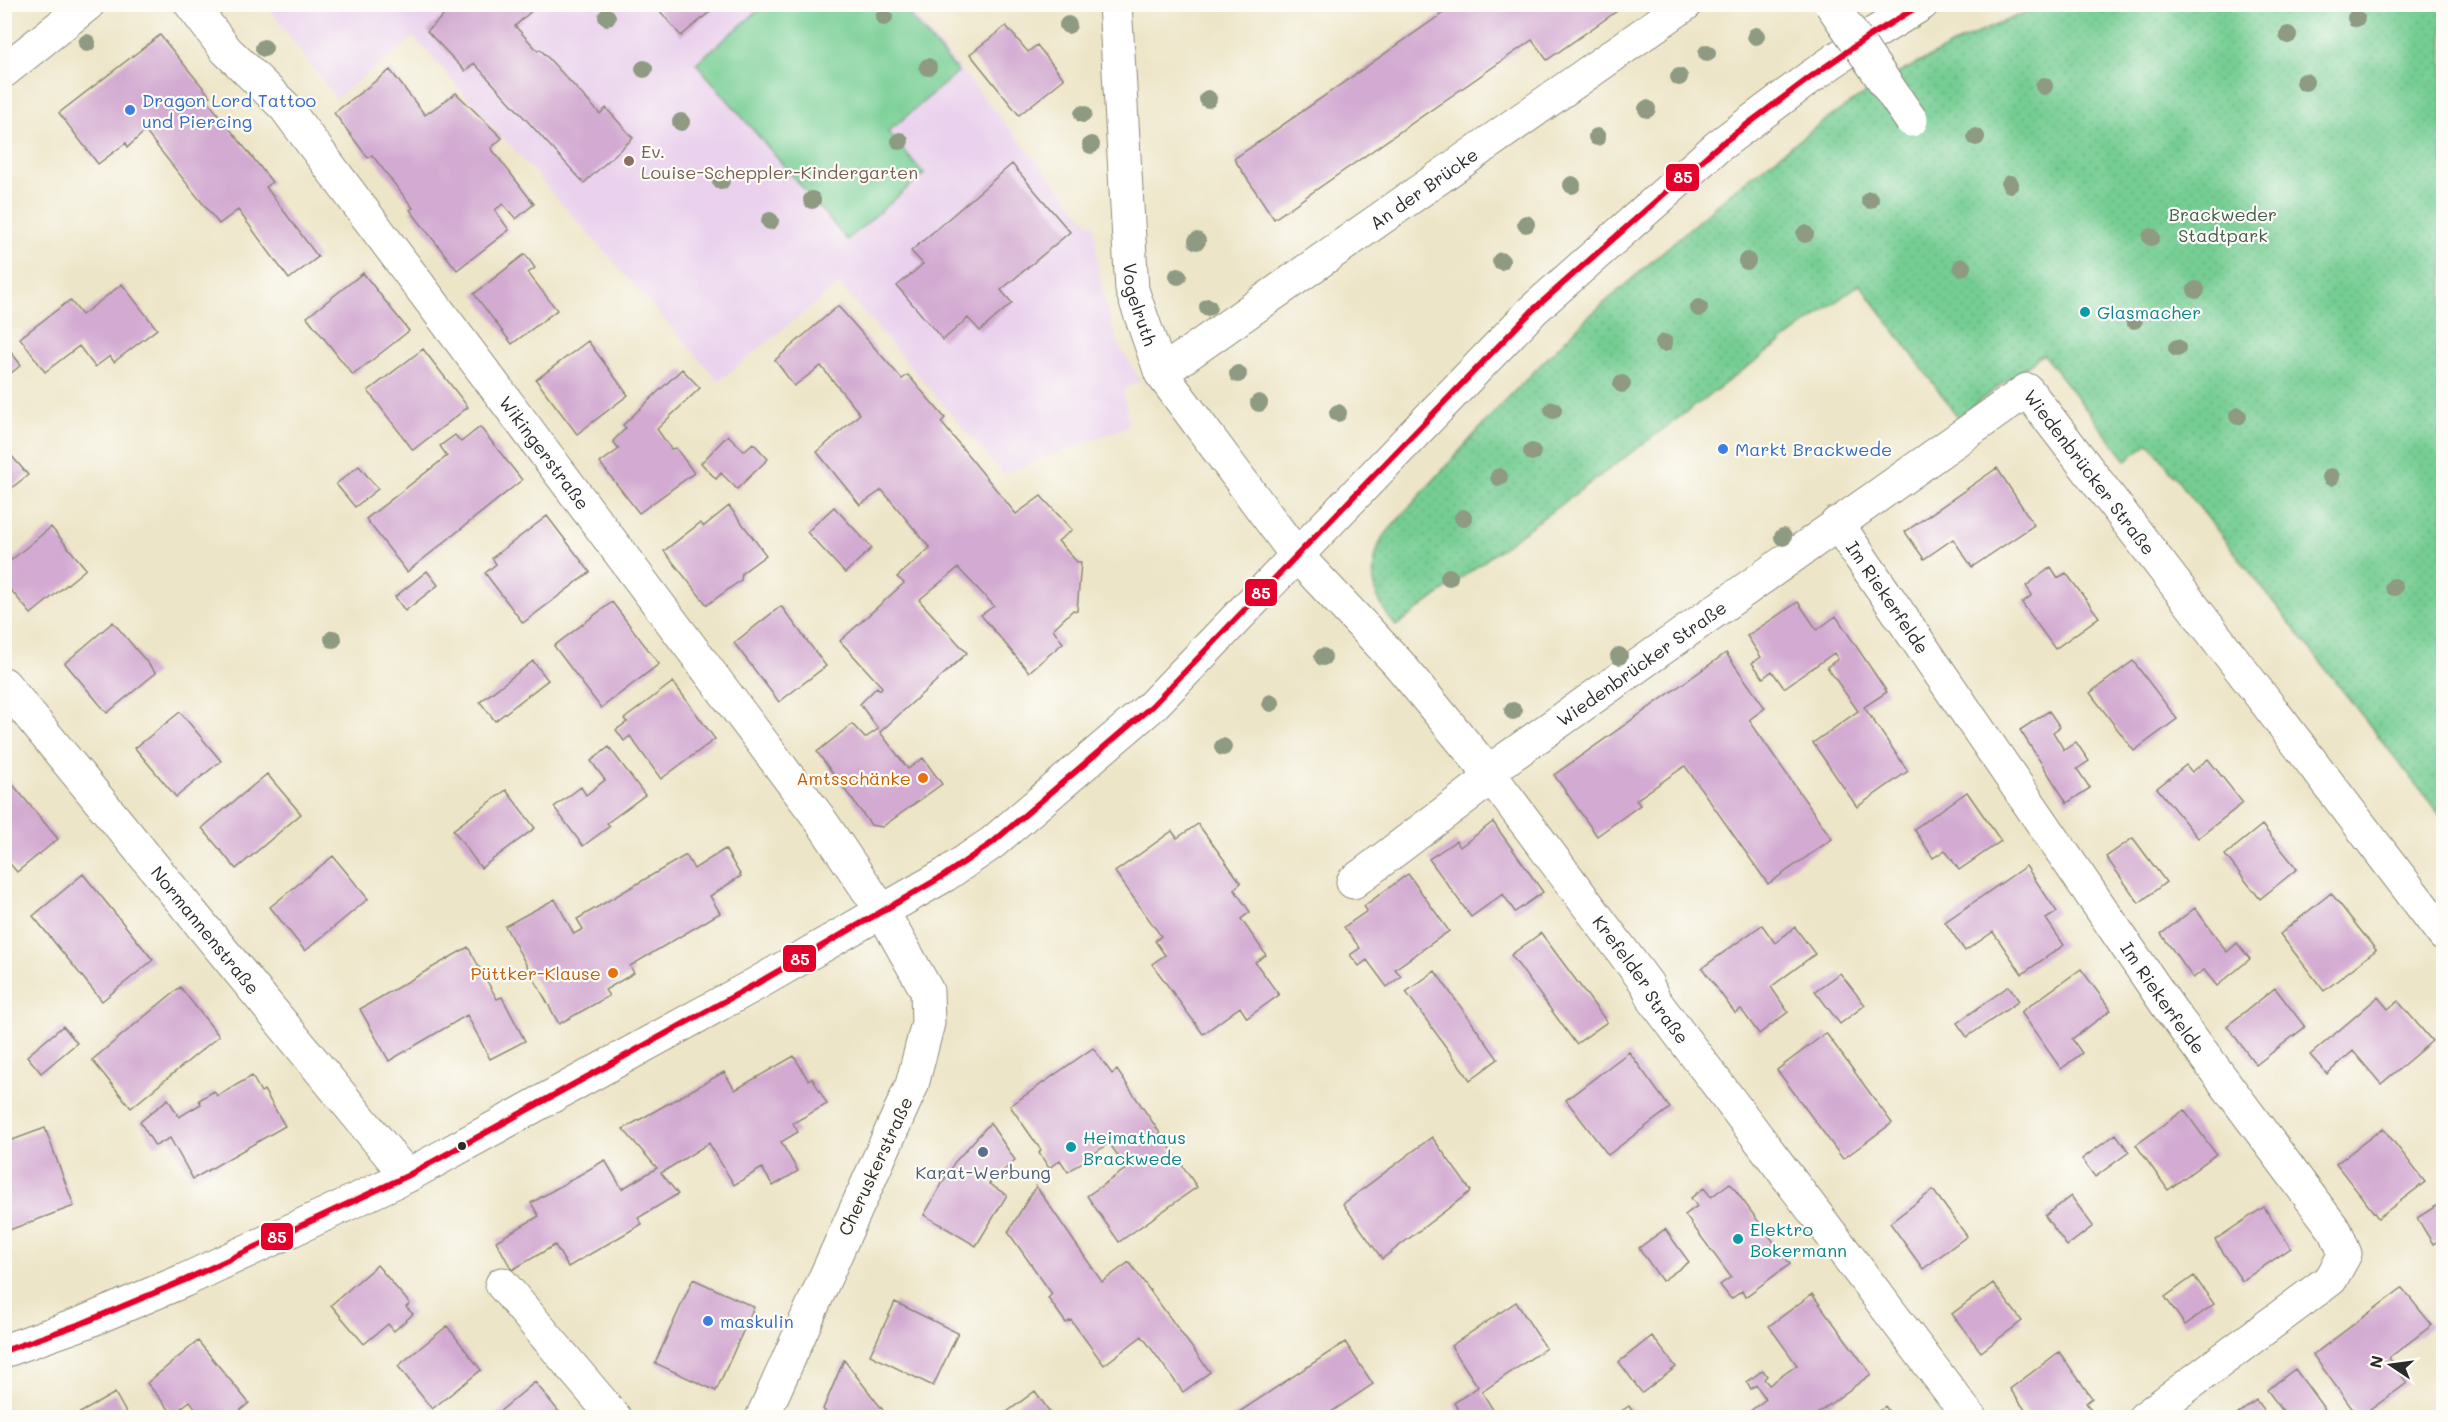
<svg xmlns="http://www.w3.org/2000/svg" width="2448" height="1422" font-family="Mali,sans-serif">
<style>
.built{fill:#ead1ed}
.grass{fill:#74cd93;stroke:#507c5f;stroke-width:1.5}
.park{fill:url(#park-dots);stroke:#507c5f;stroke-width:1.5}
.building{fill:#d3aad1}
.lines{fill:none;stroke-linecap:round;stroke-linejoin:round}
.minor-casing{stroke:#8c8879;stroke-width:35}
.minor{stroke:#fff;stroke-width:33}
.minor-bridge-casing{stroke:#8c8879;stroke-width:35;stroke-linecap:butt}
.minor-bridge{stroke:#fff;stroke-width:33}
.bus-1-casing{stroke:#fdfcf7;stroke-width:10}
.bus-1{stroke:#e4002b;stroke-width:6}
.tree{fill:#8e9a82}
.shop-dot{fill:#3f7fe0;stroke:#fdfcf7;stroke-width:2}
.education-dot{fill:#8d6e63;stroke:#fdfcf7;stroke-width:2}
.culture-dot{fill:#0f9aa8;stroke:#fdfcf7;stroke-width:2}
.food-dot{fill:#e8710a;stroke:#fdfcf7;stroke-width:2}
.bus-dot{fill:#2b2b2b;stroke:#fdfcf7;stroke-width:2}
.service-dot{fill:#5c6f8a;stroke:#fdfcf7;stroke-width:2}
.labels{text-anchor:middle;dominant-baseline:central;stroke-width:4.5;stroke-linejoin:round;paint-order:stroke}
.shop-label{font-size:18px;fill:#366cbe;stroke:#fdfcf7;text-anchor:start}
.education-label{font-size:18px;fill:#785e54;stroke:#fdfcf7;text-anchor:start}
.street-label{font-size:18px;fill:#2b2b2b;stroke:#fdfcf7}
.park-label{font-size:18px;fill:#415c4a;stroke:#fdfcf7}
.culture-label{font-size:18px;fill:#0d838f;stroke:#fdfcf7;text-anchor:start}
.food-label{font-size:18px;fill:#c56008;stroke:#fdfcf7;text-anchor:end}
.service-label{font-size:18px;fill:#4e5e75;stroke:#fdfcf7}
.line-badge{stroke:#fdfcf7;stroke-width:2}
.badge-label{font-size:16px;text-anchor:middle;font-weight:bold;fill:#fff}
</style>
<defs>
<pattern id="park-dots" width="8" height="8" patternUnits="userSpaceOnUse" patternTransform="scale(1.5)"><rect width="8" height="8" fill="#74cd93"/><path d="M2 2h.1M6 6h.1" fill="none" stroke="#65b07f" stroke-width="1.8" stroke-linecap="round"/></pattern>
</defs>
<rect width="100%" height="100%" fill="#fdfcf7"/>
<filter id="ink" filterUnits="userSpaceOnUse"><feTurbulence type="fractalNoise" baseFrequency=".0167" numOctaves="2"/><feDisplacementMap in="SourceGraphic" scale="12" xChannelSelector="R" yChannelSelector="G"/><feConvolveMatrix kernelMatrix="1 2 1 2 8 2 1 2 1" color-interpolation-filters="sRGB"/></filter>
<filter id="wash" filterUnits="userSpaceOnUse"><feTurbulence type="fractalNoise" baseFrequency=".008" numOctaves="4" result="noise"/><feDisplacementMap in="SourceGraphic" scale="24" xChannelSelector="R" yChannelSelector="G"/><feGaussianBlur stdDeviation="1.35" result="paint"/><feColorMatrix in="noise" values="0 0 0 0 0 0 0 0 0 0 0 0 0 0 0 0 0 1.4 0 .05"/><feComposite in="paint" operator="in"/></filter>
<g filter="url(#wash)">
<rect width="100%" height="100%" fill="#ede5c7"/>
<!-- built -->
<path class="built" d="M266,5H906L1088,222L1094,224L1098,269L1105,304L1118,344L1141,381L1123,389L1129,426L1003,474L839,284L719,381L414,37L336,98Z"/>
<!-- grass -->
<path class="grass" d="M900,4L958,72L888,132L924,174L847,240L696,63L765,5Z"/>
<!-- park -->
<path class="park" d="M2042,5H2443V819L2149,443L2126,460L2043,354L1958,417L1860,284L1396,626C1372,599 1367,571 1382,538L1499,407L1587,318L1729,194L1813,129L1880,83L1962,40Z"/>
<g id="blocks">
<!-- building -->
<path class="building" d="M456,4H539L515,26L538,51L540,49L600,114L606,108L633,138L584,183L474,63L465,71L427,31Z
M654,4H719L681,36Z
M1456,4H1627L1547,60L1532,40L1274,219L1234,159Z
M1006,26L1028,52L1037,45L1064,79L1019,115L970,54Z
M160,35L210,96L206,99L272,182L266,187L318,257L289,279L238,210L219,224L145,131L128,147L126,143L98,164L59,113Z
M390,70L425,115L456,93L502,138L491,148L534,204L516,219L503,204L495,210L509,230L457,270L410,210L413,208L372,155L368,158L334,113Z
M1012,164L1070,232L1001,290L1012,303L980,331L968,318L943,340L897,286L923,264L911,251Z
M525,254L535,268L528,273L557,310L512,344L474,294Z
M363,273L409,331L353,375L307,317Z
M122,284L157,329L114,362L110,356L95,367L79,346L45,372L20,338L70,300L82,315Z
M838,306L902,379L908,375L945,418L941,422L1016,514L1041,496L1072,530L1058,541L1077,562H1081L1077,611L1073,610L1053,629L1063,643L1029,672L981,615L994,606L958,568L919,600L967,653L880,732L908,769L923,758L942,784L882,827L871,825L817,752L852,724L865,738L878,729L860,704L877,687L880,690L882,687L840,641L904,583L897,577L930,548L882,490L860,505L817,452L860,414L821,366L794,386L775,360Z
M588,341L628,395L577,434L536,380Z
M4,343L21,365L4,379Z
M423,349L468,407L413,450L368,391Z
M682,369L700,388L657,429L671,449L676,448L694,473L639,513L600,463L619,449L613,441L626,428L623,425Z
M480,427L522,480L407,572L366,519L447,456L440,446L455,435L461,442Z
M728,435L744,451L753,443L768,459L737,489L721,473L716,479L701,463Z
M4,447L28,475L4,494Z
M359,466L378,489L355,507L336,484Z
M1997,468L2034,525L1972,567L1953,539L1924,559L1905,532Z
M729,506L766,555L742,573L741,580L707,605L664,551L700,523L704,526Z
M834,507L872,548L845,573L807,532Z
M547,516L590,572L523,623L485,573L496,564L492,558Z
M51,527L86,569L31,614L4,582V566Z
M2051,567L2058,578L2066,573L2099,617L2055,649L2022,603L2032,595L2026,586Z
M427,571L438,585L405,611L395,597Z
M612,602L659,664L601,708L554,646Z
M1798,602L1817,630L1836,616L1887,692L1864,707L1908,771L1857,807L1813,743L1858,711L1827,667L1838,659L1834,653L1784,688L1772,671L1763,678L1752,663L1761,657L1747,636Z
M781,606L826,666L779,702L734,643Z
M113,622L156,673L107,713L65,663Z
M1726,653L1765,708L1749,720L1832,839L1768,884L1685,766L1636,800L1640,805L1597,836L1554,775Z
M533,661L548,680L495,721L480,702Z
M2133,661L2177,719L2134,751L2090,693Z
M673,682L715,739L661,779L630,736L624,741L616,730L627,722L624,719Z
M2049,711L2060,727L2053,732L2064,750L2076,742L2089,761L2077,769L2090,788L2067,803L2020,730Z
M180,712L221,761L176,797L135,748Z
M609,747L645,795L607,823L610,826L583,846L554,807L581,787L586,795L605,780L591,761Z
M2208,759L2243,803L2198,838L2157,788L2186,765L2192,772Z
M4,774L58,839L17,872L4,857Z
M267,774L301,814L236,869L202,828Z
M506,790L535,828L481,868L453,830Z
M1967,792L2001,841L1959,870L1945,850L1933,858L1914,829Z
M1493,822L1543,892L1515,912L1503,894L1471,917L1429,859L1456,841L1460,847Z
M1198,824L1241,883L1234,889L1250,912L1241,919L1266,955L1255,962L1279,995L1247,1018L1240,1007L1203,1034L1152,964L1165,955L1155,941L1161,936L1115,872L1172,831L1177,838Z
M2262,825L2297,869L2260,899L2225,855Z
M2133,838L2166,882L2139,903L2106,857Z
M725,849L741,876L710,896L720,913L630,966L634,973L605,990L609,996L559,1024L505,926L555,899L574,934L583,929L577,919L686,855L694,869Z
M333,856L368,899L305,951L270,907Z
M2026,866L2057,912L2046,919L2064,945L2022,974L1993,932L1965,951L1945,922Z
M83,874L153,960L102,1001L33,916Z
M1408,874L1449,931L1395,969L1401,976L1387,987L1367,960L1359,966L1350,955L1360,948L1344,927L1367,911L1364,906Z
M2331,893L2376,950L2324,991L2280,934Z
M2195,908L2227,952L2237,943L2250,959L2217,986L2204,970L2193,978L2161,934Z
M1762,925L1775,943L1795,927L1815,954L1771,987L1788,1012L1759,1034L1741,1009L1735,1013L1702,968Z
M1541,933L1607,1022L1576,1044L1511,955Z
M468,947L497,999L502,997L525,1041L490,1059L467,1015L389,1061L360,1009Z
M2081,969L2111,1010L2072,1039L2082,1053L2061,1069L2021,1012Z
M1435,971L1498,1059L1470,1080L1406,992Z
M1840,973L1865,1005L1840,1024L1815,991Z
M2009,986L2019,1001L1967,1037L1957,1023Z
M180,987L219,1036L131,1108L92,1060Z
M2275,988L2305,1027L2256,1065L2227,1026Z
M2378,997L2388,1009L2398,1001L2432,1041L2381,1084L2353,1051L2327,1074L2310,1055Z
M63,1026L77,1043L41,1073L27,1056Z
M1826,1033L1892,1123L1843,1159L1777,1070Z
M1093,1048L1112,1074L1117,1070L1197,1187L1119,1242L1087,1196L1127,1168L1109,1143L1068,1172L1060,1160L1049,1168L1039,1153L1041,1150L1010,1106Z
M1629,1052L1670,1108L1608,1155L1566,1100Z
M794,1056L808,1080L812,1078L827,1104L793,1123L798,1132L781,1142L798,1171L773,1186L762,1168L734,1185L709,1143L661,1173L678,1194L638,1218L642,1224L568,1267L555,1245L512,1270L496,1241L539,1216L531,1203L605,1160L622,1189L657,1168L623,1129L724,1072L735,1090Z
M252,1076L261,1092L264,1090L285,1126L193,1179L170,1138L155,1146L140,1122L168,1099L179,1117L201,1104L199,1100L214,1091L217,1096Z
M2184,1110L2216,1154L2168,1190L2136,1145Z
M990,1123L1015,1160L989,1184L1007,1195L976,1246L924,1215L954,1163Z
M45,1128L74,1206L4,1232V1143Z
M2383,1128L2425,1182L2378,1218L2336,1164Z
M2116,1134L2129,1152L2095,1177L2082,1159Z
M1432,1137L1471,1191L1382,1259L1343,1204Z
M1730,1183L1790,1264L1745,1297L1742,1291L1731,1299L1720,1285L1731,1277L1685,1215L1697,1206L1691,1198L1704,1188L1711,1197Z
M1036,1186L1102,1282L1129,1262L1210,1372L1183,1392L1142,1336L1104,1365L1071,1320L1066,1323L1048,1298L1052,1294L1008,1232Z
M1933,1190L1967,1236L1923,1269L1890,1223Z
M2071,1196L2093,1226L2067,1246L2045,1216Z
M2444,1201V1245L2440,1240L2433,1244L2417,1218Z
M2264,1207L2291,1248L2242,1281L2215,1240Z
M1665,1229L1689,1262L1662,1281L1639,1248Z
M377,1265L410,1304L406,1307L413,1314L394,1331L388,1324L364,1344L331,1305Z
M2194,1276L2214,1304L2185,1325L2165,1297Z
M693,1279L754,1307L716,1391L655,1363Z
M1993,1283L2022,1321L1981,1352L1952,1314Z
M2402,1288L2432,1325L2389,1358L2407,1383L2359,1418L2313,1355Z
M1812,1294L1871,1374L1811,1418H1741L1766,1399L1756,1385L1751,1389L1747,1382L1763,1370L1767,1376L1764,1379L1769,1385L1797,1365L1769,1326Z
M895,1302L958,1333L933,1386L870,1355Z
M1516,1302L1546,1348L1482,1392L1498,1418H1463L1454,1403L1478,1387L1451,1346Z
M447,1326L481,1370L432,1409L398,1366Z
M1652,1336L1676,1367L1642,1393L1619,1362Z
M198,1341L249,1403L231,1418H203L190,1401L173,1414L147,1383Z
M1345,1342L1373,1384L1322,1418H1230Z
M2059,1352L2092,1398L2086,1403L2091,1410L2082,1418H2074L2072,1415L2068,1418H2031L2010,1389Z
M844,1360L889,1418H830L823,1409Z
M2295,1369L2331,1418H2288L2267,1390Z
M535,1382L564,1418H492Z
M1035,1391L1054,1418H1010L1007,1412Z
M115,1393L129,1418H71Z
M2256,1400L2269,1418H2233Z
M1629,1406L1637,1418H1611Z
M1885,1406L1894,1418H1870Z"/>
</g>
</g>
<g filter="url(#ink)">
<use href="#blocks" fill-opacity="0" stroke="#8c8879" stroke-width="1.5"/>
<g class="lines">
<defs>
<g id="minor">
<path id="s1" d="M191,4L226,50L285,107L819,818L882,911L927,991L928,1023L912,1085L762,1418"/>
<path id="s2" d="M1115,4L1132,290L1161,373L1297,556L1398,663L1488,772L1647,984L1654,1000L1970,1418"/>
<path d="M4,71L88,4"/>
<path id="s3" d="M1161,373L1686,4"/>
<path id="s4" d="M1837,523L2169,1008L2336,1232L2345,1254L2331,1279L2144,1418"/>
<path id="s5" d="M4,684L407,1176"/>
<path id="s6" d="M1488,772L2027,390L2444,935"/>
<path d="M1353,882L1492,777"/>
<path d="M502,1284L615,1418"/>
<path d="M4,1351L83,1323L185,1280L407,1176L756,984L945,875L992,843L1152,706L1533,310L1717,147L1812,76L1868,37L1922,4"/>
</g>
</defs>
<!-- minor casing -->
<use href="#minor" class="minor-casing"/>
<!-- minor -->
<use href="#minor" class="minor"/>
<defs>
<path id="minor-bridge" d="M1831,4L1911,120"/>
</defs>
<!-- minor-bridge casing -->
<use href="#minor-bridge" class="minor-bridge-casing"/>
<!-- minor-bridge -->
<use href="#minor-bridge" class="minor-bridge"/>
<defs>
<path id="bus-1" d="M4,1351L83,1323L185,1280L407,1176L756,984L945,875L992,843L1152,706L1533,310L1717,147L1812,76L1868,37L1922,4"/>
</defs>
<!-- bus-1 casing -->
<use href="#bus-1" class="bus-1-casing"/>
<!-- bus-1 -->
<use href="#bus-1" class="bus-1"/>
</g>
<!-- trees -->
<g class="tree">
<circle cx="607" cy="17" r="9"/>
<circle cx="884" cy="17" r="9"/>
<circle cx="2356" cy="18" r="9"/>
<circle cx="1068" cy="25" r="9"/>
<circle cx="2288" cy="35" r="9"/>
<circle cx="1756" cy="36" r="9"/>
<circle cx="87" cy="43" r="9"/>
<circle cx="264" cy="48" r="9"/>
<circle cx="1707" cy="53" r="9"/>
<circle cx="928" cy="67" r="9"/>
<circle cx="644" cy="69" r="9"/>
<circle cx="1679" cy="77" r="9"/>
<circle cx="2305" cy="82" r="9"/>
<circle cx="2044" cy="86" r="9"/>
<circle cx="1208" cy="99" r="9"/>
<circle cx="1647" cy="109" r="9"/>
<circle cx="1083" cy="114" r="9"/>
<circle cx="681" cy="122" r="9"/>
<circle cx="1597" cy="137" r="9"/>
<circle cx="1976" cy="137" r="9"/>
<circle cx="900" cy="141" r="9"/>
<circle cx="1091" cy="145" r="9"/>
<circle cx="721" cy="181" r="9"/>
<circle cx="2010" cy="184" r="9"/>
<circle cx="1572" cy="185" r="9"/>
<circle cx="812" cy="200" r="9"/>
<circle cx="1870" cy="200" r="9"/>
<circle cx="770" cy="221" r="9"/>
<circle cx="1526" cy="224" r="9"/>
<circle cx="1805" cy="234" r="9"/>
<circle cx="2151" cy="237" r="9"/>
<circle cx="1197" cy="241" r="9"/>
<circle cx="1501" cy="261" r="9"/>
<circle cx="1747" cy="261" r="9"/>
<circle cx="1962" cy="267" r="9"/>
<circle cx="1178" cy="276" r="9"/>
<circle cx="2196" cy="290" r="9"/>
<circle cx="1208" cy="307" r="9"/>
<circle cx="1699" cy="308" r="9"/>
<circle cx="2134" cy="320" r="9"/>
<circle cx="1664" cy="343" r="9"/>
<circle cx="2177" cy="348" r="9"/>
<circle cx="1238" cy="374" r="9"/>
<circle cx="1622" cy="384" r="9"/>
<circle cx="1259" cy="403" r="9"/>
<circle cx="1553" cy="410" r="9"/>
<circle cx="1338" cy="413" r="9"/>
<circle cx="2238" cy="416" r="9"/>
<circle cx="1532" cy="452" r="9"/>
<circle cx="1499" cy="477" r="9"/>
<circle cx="2331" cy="477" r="9"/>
<circle cx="1463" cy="518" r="9"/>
<circle cx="1783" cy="537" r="9"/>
<circle cx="1449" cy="577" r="9"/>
<circle cx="2394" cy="587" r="9"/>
<circle cx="333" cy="639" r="9"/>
<circle cx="1619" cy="656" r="9"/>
<circle cx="1323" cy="657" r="9"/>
<circle cx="1271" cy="703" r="9"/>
<circle cx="1513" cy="711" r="9"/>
<circle cx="1223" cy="747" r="9"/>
</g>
</g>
<!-- markers -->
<g class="shop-dot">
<circle cx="130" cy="110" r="6"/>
<circle cx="1723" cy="449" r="6"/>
<circle cx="708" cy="1321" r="6"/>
</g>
<circle class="education-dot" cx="629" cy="161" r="6"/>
<g class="culture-dot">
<circle cx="2085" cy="312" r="6"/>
<circle cx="1071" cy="1147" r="6"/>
<circle cx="1738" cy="1239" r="6"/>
</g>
<g class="food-dot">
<circle cx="923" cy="778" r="6"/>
<circle cx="613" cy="973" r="6"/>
</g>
<circle class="bus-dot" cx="462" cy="1146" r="5"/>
<circle class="service-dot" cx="983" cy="1152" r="6"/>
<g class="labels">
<!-- shop labels -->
<g class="shop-label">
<text x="142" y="100">Dragon Lord Tattoo<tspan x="142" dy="21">und Piercing</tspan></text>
<text x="1735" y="449">Markt Brackwede</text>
<text x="720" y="1321">maskulin</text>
</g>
<!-- education labels -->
<g class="education-label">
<text x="641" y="151">Ev.<tspan x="641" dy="21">Louise-Scheppler-Kindergarten</tspan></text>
</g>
<!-- street labels -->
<g class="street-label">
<text stroke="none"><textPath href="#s3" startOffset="321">An der Brücke</textPath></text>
<text stroke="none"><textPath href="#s2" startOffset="302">Vogelruth</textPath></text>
<text stroke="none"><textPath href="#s1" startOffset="572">Wikingerstraße</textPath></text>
<text stroke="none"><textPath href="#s6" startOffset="764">Wiedenbrücker Straße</textPath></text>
<text stroke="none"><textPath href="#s4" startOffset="90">Im Riekerfelde</textPath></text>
<text stroke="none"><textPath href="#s6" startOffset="188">Wiedenbrücker Straße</textPath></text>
<text stroke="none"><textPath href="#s5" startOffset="318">Normannenstraße</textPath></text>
<text stroke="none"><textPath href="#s2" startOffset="1149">Krefelder Straße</textPath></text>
<text stroke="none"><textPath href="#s4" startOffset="576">Im Riekerfelde</textPath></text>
<text transform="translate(875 1166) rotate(-65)">Cheruskerstraße</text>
</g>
<!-- park labels -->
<g class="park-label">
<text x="2223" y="214">Brackweder<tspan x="2223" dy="21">Stadtpark</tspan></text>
</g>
<!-- culture labels -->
<g class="culture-label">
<text x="2097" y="312">Glasmacher</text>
<text x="1083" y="1137">Heimathaus<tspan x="1083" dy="21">Brackwede</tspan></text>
<text x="1750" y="1229">Elektro<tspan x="1750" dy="21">Bokermann</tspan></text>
</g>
<!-- food labels -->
<g class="food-label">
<text x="911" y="778">Amtsschänke</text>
<text x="601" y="973">Püttker-Klause</text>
</g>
<!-- service labels -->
<g class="service-label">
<text x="983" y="1172">Karat-Werbung</text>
</g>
</g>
<g class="line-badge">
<rect x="1665" y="163" width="35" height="29" rx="6" fill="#e4002b"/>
<rect x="1244" y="578" width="34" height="29" rx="6" fill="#e4002b"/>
<rect x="782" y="944" width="35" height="29" rx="6" fill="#e4002b"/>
<rect x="260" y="1222" width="34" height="29" rx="6" fill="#e4002b"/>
</g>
<g class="badge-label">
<text x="1683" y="183">85</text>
<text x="1261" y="599">85</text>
<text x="800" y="965">85</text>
<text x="277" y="1243">85</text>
</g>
<!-- margin -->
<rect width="2448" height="1422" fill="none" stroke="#fdfcf7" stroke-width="24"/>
<!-- north arrow -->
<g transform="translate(2391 1365) rotate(283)" stroke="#fdfcf7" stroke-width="4.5" paint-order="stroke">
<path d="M0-4.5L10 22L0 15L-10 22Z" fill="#2b2b2b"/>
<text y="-9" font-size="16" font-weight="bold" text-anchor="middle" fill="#2b2b2b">N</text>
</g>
</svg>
